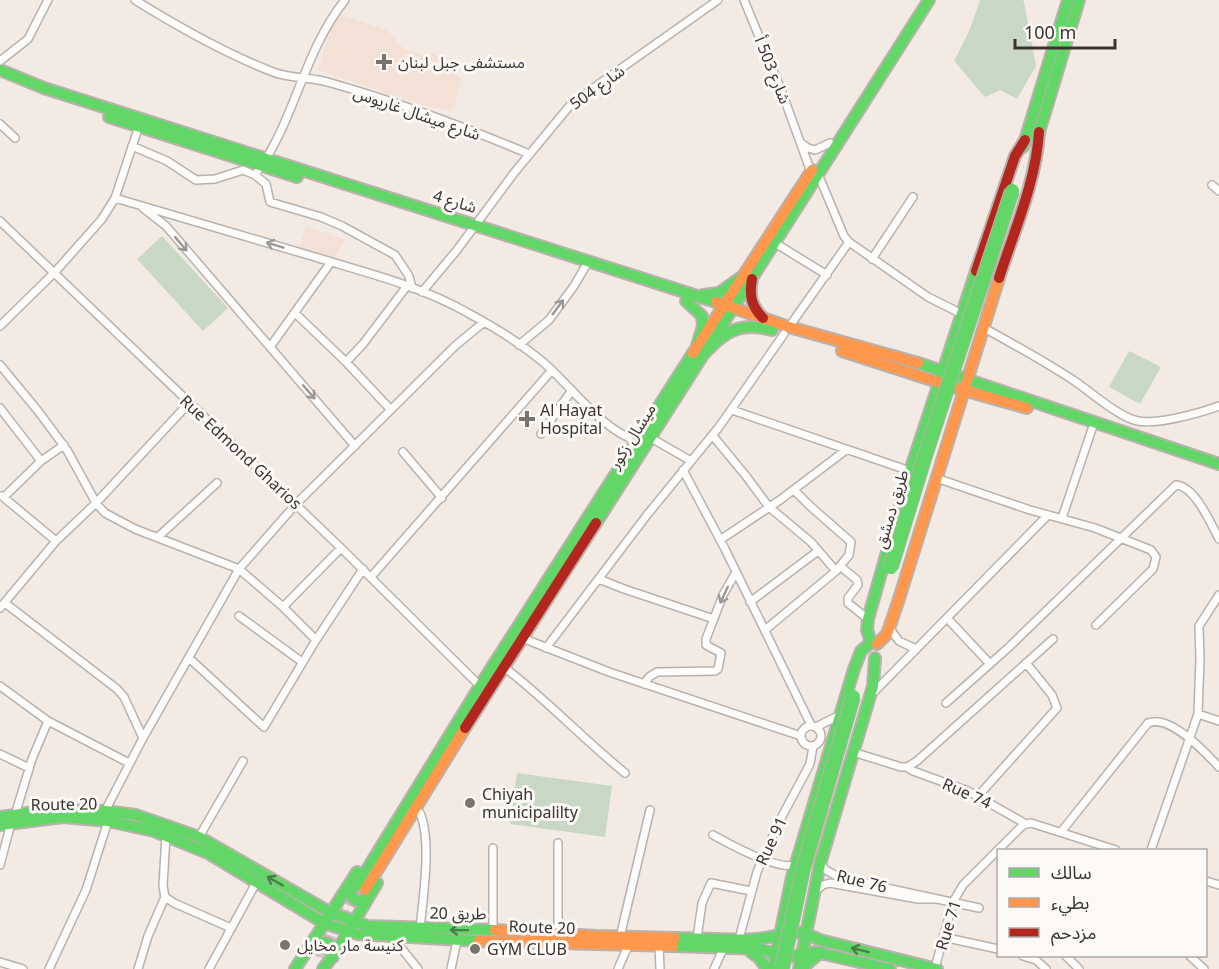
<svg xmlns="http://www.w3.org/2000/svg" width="1219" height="969" font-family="'Noto Sans','Noto Sans Arabic',sans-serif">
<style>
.built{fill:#f4e1d6}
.green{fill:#c9d8c5}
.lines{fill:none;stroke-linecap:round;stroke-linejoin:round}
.primary-tunnel{stroke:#cfc5c0;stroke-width:10;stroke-dasharray:10 5;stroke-linecap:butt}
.street-casing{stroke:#b9b1ac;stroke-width:10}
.fast-casing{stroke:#b9b1ac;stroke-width:14}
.slow-casing{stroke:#b9b1ac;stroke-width:14}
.jam-casing{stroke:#b9b1ac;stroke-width:14}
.street{stroke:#fdfcfb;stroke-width:7}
.fast{stroke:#63d668;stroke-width:10}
.slow{stroke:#ff974d;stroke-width:10}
.jam{stroke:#b3261e;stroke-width:10}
.fast-bridge-casing{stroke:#b9b1ac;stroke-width:16;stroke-linecap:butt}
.fast-bridge{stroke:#63d668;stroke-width:14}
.oneway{stroke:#9c9895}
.oneway2{stroke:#4c7c49}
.poi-dot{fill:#7b736e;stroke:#fcf8f6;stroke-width:2}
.labels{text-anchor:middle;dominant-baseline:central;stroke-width:6;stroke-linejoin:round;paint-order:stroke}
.poi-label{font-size:16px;fill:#3a332f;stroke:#fcf8f6;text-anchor:start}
.street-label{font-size:16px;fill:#3a332f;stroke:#fcf8f6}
</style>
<rect width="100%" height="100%" fill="#f4eae4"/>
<!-- built -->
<path class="built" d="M337,13L388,31L403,48L429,57L432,53L445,57L444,61L451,63L450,68L458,70L456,76L461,78L454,107L450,111L423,105L317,70Z
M306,226L346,240L333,260L299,249Z"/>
<!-- green -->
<path class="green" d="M980,0H1023L1024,2L1036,66L1017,99L1000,90L985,97L954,61L970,29Z
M162,236L228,308L203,331L137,259Z
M1129,351L1161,367L1140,404L1109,387Z
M517,773L612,786L605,837L510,824Z"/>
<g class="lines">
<!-- primary-tunnel -->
<path class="primary-tunnel" d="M314,955L355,888
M323,959L361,895"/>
<defs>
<path id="street" d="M135,0C180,28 224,53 273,72C291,79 312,77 331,83C398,102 465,127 529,154
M345,0C303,52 295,122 255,175L266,184L270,202L321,217L342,226L395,255L409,276L412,288
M744,0L780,87L811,172
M0,61L28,39L48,0
M0,124L15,138
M801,143L808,148L815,150L830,143
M132,146L167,161L196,180L215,179L243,170L255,175
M818,174L844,236L849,242L928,297L962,314
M1212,185L1219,191
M115,198C182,218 248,237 315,257C367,273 421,286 468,313C494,327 522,344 544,363C572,387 602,430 637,441
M143,208L166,226L355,446
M0,221L341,548L480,686
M775,243L827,275
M872,259L913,197
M422,292L457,250L514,173L572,103L718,0
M295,313L346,362L391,410
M0,326L55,272L102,219L115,198L139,126
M789,327L849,242
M984,328C1015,345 1046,362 1076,382C1092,393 1120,418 1138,421C1157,425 1200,413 1219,406
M519,345L549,320L574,286L588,262
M270,347L331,262
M346,362L363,344L407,286
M0,365L38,411L67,450L96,503L105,513L135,529L239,569L283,607L316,640L264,727L189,658
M0,408L41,461
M732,410L910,471
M541,434L572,390
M713,436L746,476L769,507L811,542L836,571L765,630
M651,438L691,461
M403,452L442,498
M683,470L725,549L811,725
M936,478L1030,510L1095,528L1151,550L1156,557L1153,569L1096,625
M794,490L810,506L851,542L849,555L836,571
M2,496L56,541
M4,497L41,461L64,445
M1062,518L1092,429
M158,537L217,483
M720,540L780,500L846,450
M840,566L857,580L858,585L848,598V603L868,619
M371,577L552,370
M599,579L624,589L714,619
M750,602L818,551
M5,603L117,689L124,697L143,738
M283,607L341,548
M0,608L56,541L96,503L189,403
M239,616L302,662
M947,618L990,664
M890,629L899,641L916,649
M522,638L609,672L801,736
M316,640L363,569
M546,648L647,515L719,427L784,334
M504,667C547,700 583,739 625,773
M644,684L649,677L657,672L715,671L718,669L721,653L706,645V639L723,595L736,572
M0,686L48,721L129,763
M875,691L1048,515
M946,703L1008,648L1176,485C1195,486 1211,524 1219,539
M1198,714L1219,721
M801 736a10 10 0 1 1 20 0a10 10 0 1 1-20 0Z
M816,727L838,716
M853,752L901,767H907L917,761L1053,639
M0,754L29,768
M907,767L913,771L968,791L1026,824
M978,796L1057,708L1052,695L1026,663
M105,811L143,738L239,569L296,504L455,346L484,322
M420,813C432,841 423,898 420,929
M15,815L32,759L48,721
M1061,832L1148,723C1170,714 1205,752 1219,767
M166,835L163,886L165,897L174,903L231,928
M713,835C731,845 777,870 795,865
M199,837L243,761
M493,848V930
M1151,850L1198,714L1200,659L1199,626L1219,595
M820,864L826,870L840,878L979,908
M0,865L11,823
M1206,881L1219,885
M815,891L823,885L830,883L918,899H933
M558,934V843
M620,937L650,810
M943,937L998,949
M393,938L418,969
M697,938L702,903L711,883L751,891
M739,939L757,872L779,822L810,764L813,746
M659,946L660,969
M1023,956L1036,960L1046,969
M1066,956L1079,969
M1190,956L1204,969
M0,962L23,969
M935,968L953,902L963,885L1023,825L1031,823L1116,850
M49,969L86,890L108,821
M138,969L148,936L165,897
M209,969L256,883
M451,969L457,941
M618,969L628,946
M714,969L724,947"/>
<path id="fast" d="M0,70L44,88L716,302
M109,117L297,177
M1037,139L1079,0
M1023,147L1068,0
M703,295L719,293L743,276
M686,301L702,316L703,326L697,346
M702,356C724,332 739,321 772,330
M918,363L1219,464
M596,523L929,0
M870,639L867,630L868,619L910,471L976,271
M0,817L41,811L65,810L105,811L136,815L199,837L331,913L368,926L495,930
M0,825L63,817L108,821L154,831L208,853L324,923L358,934L479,941
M352,882L350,894L355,900L362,901L370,894
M357,886L480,686L693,353
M675,938C702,938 730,941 756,939C784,937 791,925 820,940L937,969
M312,945C320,942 326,940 332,947L333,957
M673,946L761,949L788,957L816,952L890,969
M747,949L759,958L767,969
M295,969L357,872
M323,969L338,949L377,883
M773,969L792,877L854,669L861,651L869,644
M799,969L820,864L873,686L875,658
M801,969L821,952"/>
<path id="slow" d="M716,302L789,327L918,363
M842,351L963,390L1027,408
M693,353L812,170
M877,644L887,634L898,602L999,278
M365,890L465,728
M495,930L596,936L675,938
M479,941L673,946"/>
<path id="jam" d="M976,271L1015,156L1025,140
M999,278C1014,231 1036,182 1039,132
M752,279C749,295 751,306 763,318
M465,728L596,523"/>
</defs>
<!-- street casing -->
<use href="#street" class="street-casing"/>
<!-- fast casing -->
<use href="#fast" class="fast-casing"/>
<!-- slow casing -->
<use href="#slow" class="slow-casing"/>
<!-- jam casing -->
<use href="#jam" class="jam-casing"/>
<!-- street -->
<use href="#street" class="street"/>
<!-- fast -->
<use href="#fast" class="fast"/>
<!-- slow -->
<use href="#slow" class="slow"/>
<!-- jam -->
<use href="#jam" class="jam"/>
<defs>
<path id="fast-bridge" d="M891,567L924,459L1012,191
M782,969L803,869L853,697"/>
</defs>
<!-- fast-bridge casing -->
<use href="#fast-bridge" class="fast-bridge-casing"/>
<!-- fast-bridge -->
<use href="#fast-bridge" class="fast-bridge"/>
</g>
<!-- one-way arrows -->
<defs><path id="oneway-shaft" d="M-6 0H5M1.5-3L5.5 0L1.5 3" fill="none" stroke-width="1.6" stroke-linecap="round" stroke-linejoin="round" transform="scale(1.5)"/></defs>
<g class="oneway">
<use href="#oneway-shaft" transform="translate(181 244) rotate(50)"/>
<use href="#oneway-shaft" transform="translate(275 245) rotate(-163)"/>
<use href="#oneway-shaft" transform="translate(558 307) rotate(-54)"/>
<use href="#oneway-shaft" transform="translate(309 392) rotate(49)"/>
<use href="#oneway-shaft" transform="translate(724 595) rotate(115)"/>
</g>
<g class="oneway2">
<use href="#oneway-shaft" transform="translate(275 881) rotate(-150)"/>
<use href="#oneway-shaft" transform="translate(459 930) rotate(-179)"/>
<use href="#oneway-shaft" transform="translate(860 950) rotate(-166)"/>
</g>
<!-- markers -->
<g class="poi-dot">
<path d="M381 53h6v6h6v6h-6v6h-6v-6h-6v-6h6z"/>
<path d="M524 410h6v6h6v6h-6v6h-6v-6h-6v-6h6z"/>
<circle cx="470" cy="803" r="6"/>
<circle cx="285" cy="945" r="6"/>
<circle cx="475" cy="949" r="6"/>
</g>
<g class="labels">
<!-- poi labels -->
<g class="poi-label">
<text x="398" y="62">مستشفى جبل لبنان</text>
<text x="540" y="410">Al Hayat<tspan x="540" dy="18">Hospital</tspan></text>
<text x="482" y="794">Chiyah<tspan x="482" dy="18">municipalilty</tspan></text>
<text x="297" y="945">كنيسة مار مخايل</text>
<text x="487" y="949">GYM CLUB</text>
</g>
<!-- street labels -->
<g class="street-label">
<text transform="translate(773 70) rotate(68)">شارع 503 أ</text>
<text transform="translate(597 87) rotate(-36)">شارع 504</text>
<text transform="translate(417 113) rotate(19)">شارع ميشال غاريوس</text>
<text transform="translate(455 201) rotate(17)">شارع 4</text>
<text transform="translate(632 436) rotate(-58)">ميشال زكور</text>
<text transform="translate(241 452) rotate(43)">Rue Edmond Gharios</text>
<text transform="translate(891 509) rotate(-73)">طريق دمشق</text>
<text transform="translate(967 793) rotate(24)">Rue 74</text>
<text transform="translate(64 804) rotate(-1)">Route 20</text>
<text transform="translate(771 841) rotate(-65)">Rue 91</text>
<text transform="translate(862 881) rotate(14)">Rue 76</text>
<text transform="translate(458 913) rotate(1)">طريق 20</text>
<text transform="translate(948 925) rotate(-73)">Rue 71</text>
<text transform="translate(542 927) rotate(2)">Route 20</text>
</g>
</g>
<!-- legend -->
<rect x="997" y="849" width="210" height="108" fill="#fcf8f6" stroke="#aea9a6" stroke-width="1.5"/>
<rect x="1009" y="868" width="30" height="9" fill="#63d668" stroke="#aea9a6" stroke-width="1.5"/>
<text x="1051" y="879" font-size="18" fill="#3a332f">سالك</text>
<rect x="1009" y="898" width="30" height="9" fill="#ff974d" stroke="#aea9a6" stroke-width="1.5"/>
<text x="1051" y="909" font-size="18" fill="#3a332f">بطيء</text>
<rect x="1009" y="928" width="30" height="9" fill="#b3261e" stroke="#aea9a6" stroke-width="1.5"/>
<text x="1051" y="939" font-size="18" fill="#3a332f">مزدحم</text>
<!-- scale -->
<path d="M1015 39v9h100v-9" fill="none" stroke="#3a332f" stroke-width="3"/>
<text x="1024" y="39" font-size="18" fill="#3a332f" stroke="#fcf8f6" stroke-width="4.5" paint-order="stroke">100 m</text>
</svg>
